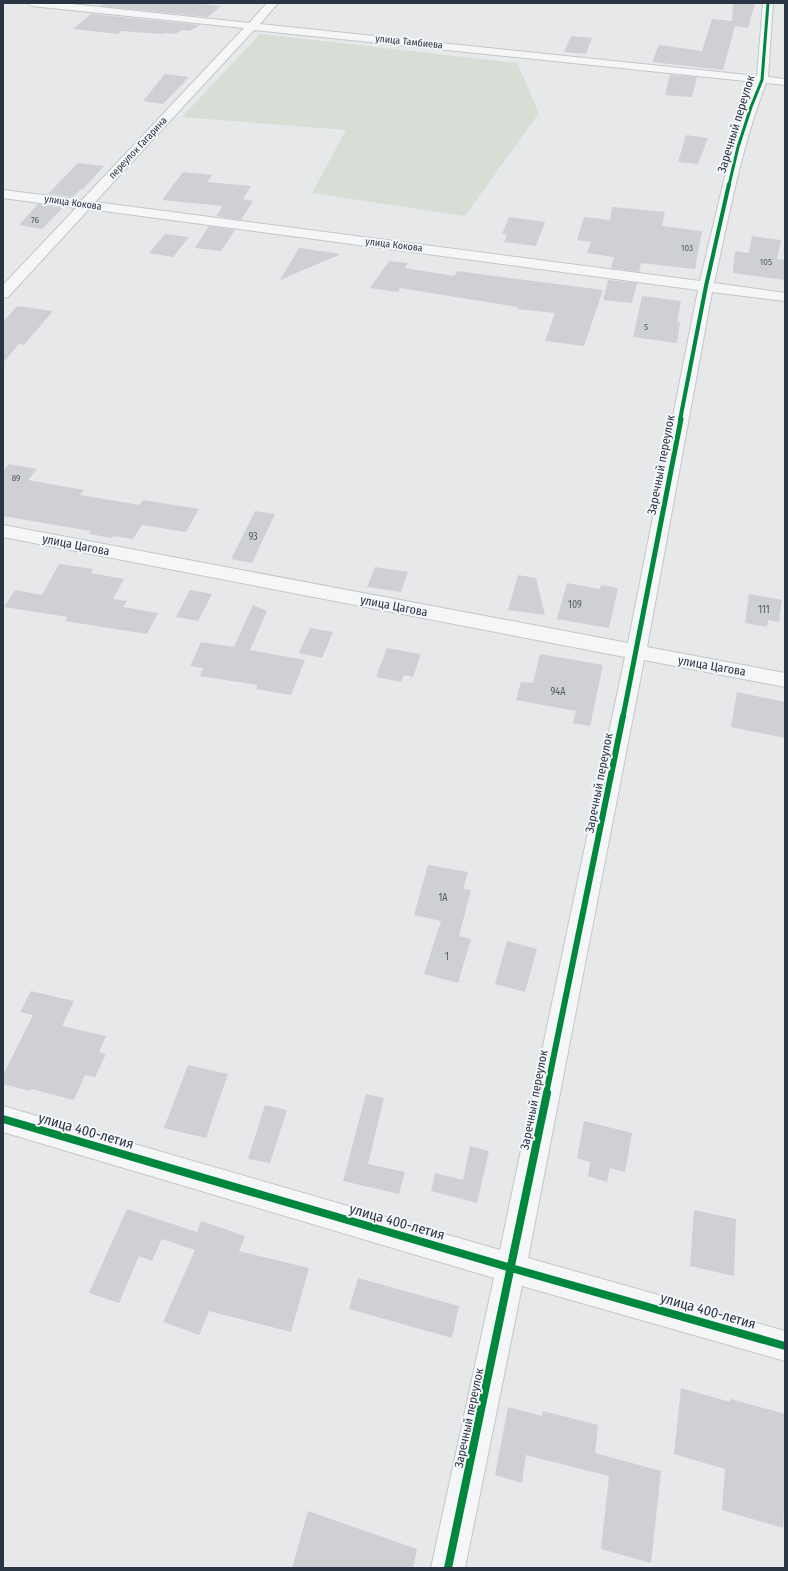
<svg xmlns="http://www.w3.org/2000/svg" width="788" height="1571" font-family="'Fira Sans Condensed',sans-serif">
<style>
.green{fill:#d6ded6}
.building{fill:#ced0d3}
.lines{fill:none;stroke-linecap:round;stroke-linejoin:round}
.minor-casing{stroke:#c4c6c8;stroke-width:2}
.minor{fill:#f5f6f7;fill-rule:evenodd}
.cycleway-far4-casing{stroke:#f4f6f9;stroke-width:4.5}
.cycleway-far3-casing{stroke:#f4f6f9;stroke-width:5.5}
.cycleway-far2-casing{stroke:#f4f6f9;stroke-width:7}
.cycleway-far1-casing{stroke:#f4f6f9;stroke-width:9}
.cycleway-casing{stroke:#f4f6f9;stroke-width:10}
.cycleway-far4{stroke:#00873e;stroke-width:3}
.cycleway-far3{stroke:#00873e;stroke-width:4}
.cycleway-far2{stroke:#00873e;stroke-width:5}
.cycleway-far1{stroke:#00873e;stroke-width:6}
.cycleway{stroke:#00873e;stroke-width:8}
.labels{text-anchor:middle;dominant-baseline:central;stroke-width:4;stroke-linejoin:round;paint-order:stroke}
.far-number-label{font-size:9px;fill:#545c69}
.far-street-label{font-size:10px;fill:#2b3445;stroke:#f4f6f9}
.number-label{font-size:10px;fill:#545c69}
.street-label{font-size:12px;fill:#2b3445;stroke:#f4f6f9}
.near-street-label{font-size:14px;fill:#2b3445;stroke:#f4f6f9}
</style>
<rect width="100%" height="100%" fill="#e6e8ea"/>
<!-- green -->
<path class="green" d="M260,34L517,63L539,113L465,216L312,193L346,130L182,117Z"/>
<!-- building -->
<path class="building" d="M103,3H194L221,6L208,17L100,6Z
M733,3L755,4L748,28L735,26L723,70L652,62L659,45L702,51L712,19L732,21Z
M91,14L200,25L190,31L183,30L175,34L164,33L162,34L121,31L118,34L73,29Z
M571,36L592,38L586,54L564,52Z
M165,74L189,77L163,104L143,101Z
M670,75L697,77L692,97L665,95Z
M686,135L708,138L698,164L678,162Z
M78,163L104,166L83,189H81L73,197L48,194Z
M183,172L212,175L207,182L251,186L243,199L253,201L241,220L216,216L223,206L162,200Z
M38,204L63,208L42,229L19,225Z
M612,207L665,212L662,226L702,231L695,269L641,263L639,272L611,268L614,257L587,253L591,242L577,240L584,217L610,220Z
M509,217L545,222L536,246L504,242L507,235L502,234Z
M209,226L235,230L221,251L195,248Z
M165,234L189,237L173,257L149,253Z
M752,236L781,240L777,259L785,260V280L733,273L735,251L749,253Z
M299,248L341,254L280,280Z
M389,261L408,263L405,268L454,276L457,271L603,290L584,346L545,341L555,313L517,309L518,307L400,288L398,292L370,288Z
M608,280L637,283L632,303L603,300Z
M642,296L681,301L677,322H680L677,343L633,337Z
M17,306L53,311L24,345L19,344L3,363V322Z
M9,464L37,469L28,480L84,490L80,495L140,505L143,500L199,509L186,532L142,525L133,539L113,536L112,538L89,534L91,531L3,516V471Z
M255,511L275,514L252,563L231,559Z
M59,564L93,569L91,573L124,579L113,599L127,601L123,607L158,613L147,634L65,621L68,617L4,607L15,590L42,595Z
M375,567L408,572L401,592L367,587Z
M518,575L536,578L545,615L508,610Z
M567,583L600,589L601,585L618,588L609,628L557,619Z
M190,590L212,594L198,621L176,617Z
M749,594L782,600L779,622L768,620L767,627L745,623Z
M253,605L267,611L250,650L305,660L291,695L256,689L258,685L200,676L203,668L190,666L201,642L234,647Z
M310,628L333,632L322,658L299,653Z
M387,648L421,654L413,677L404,675L401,682L376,677Z
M540,654L603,665L590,726L573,723L576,711L516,700L521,682L533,683Z
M737,692L785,702V738L731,727Z
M428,865L468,872L463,889L471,890L459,936L471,939L458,983L424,974L441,921L414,915Z
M507,941L537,949L525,992L495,984Z
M31,991L74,1001L62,1026L106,1036L99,1052L106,1054L95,1077L85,1075L74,1100L31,1089L30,1091L3,1084V1075L33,1015L20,1012Z
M188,1065L228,1074L206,1138L164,1128Z
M366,1094L384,1098L368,1164L405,1172L399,1194L343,1181Z
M265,1105L287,1110L270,1163L248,1159Z
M584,1121L632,1133L625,1172L610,1168L607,1182L588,1176L590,1162L577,1158Z
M470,1146L489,1151L477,1203L431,1191L435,1173L463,1180Z
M127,1209L197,1232L201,1221L245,1236L239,1251L309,1268L291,1332L209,1311L199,1335L163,1322L195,1250L162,1239L152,1261L139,1256L119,1303L89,1293Z
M694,1210L736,1219L734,1276L690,1266Z
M358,1278L459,1306L452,1338L349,1309Z
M681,1388L730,1402L731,1399L785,1414V1492L783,1528L722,1510L725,1469L674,1454Z
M508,1407L542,1416L543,1411L598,1425L595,1453L661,1471L651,1563L601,1549L609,1476L526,1455L522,1483L495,1475Z
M308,1511L417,1549L413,1568H292Z"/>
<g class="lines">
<defs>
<path id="minor" d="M27,3H62L249,23L267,3H278L260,24L757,76L763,3H773L768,77L785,79V85L766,83C741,148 729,216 714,283L785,293V301L712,292L647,647L785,673V687L644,660L528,1258L785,1331V1361L522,1286L465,1568H431L494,1278L3,1132V1106L500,1250L625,657L3,537V525L628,643L698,290L89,209L8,297L3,298V285L76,208L3,198V190L82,200L244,28L32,6ZM254,30L755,82L732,147L700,281L95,202Z"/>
</defs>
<!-- minor casing -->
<use href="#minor" class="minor-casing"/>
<!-- minor -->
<use href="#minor" class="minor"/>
<defs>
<path id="cycleway-far4" d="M729,185L738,147L751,107L762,80L768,3"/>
<path id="cycleway-far3" d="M680,420L706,286L729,184"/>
<path id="cycleway-far2" d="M623,717L681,419"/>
<path id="cycleway-far1" d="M546,1094L623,716"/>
<path id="cycleway" d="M3,1119L511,1268L785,1346
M448,1568L547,1093"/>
</defs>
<!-- cycleway-far4 casing -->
<use href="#cycleway-far4" class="cycleway-far4-casing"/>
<!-- cycleway-far3 casing -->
<use href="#cycleway-far3" class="cycleway-far3-casing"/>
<!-- cycleway-far2 casing -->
<use href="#cycleway-far2" class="cycleway-far2-casing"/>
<!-- cycleway-far1 casing -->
<use href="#cycleway-far1" class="cycleway-far1-casing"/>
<!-- cycleway casing -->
<use href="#cycleway" class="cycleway-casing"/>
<!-- cycleway-far4 -->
<use href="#cycleway-far4" class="cycleway-far4"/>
<!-- cycleway-far3 -->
<use href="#cycleway-far3" class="cycleway-far3"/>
<!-- cycleway-far2 -->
<use href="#cycleway-far2" class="cycleway-far2"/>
<!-- cycleway-far1 -->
<use href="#cycleway-far1" class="cycleway-far1"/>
<!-- cycleway -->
<use href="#cycleway" class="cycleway"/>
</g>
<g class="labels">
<!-- far-number labels -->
<g class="far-number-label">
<text x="35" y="220">76</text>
<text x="687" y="248">103</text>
<text x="766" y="262">105</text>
<text x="646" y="327">5</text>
<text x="16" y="478">89</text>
</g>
<!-- far-street labels -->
<g class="far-street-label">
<text transform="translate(409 42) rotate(6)">улица Тамбиева</text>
<text transform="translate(138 148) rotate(-47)">переулок Гагарина</text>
<text transform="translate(73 203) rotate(8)">улица Кокова</text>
<text transform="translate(394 245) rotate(7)">улица Кокова</text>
</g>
<!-- number labels -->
<g class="number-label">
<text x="253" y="537">93</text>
<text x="575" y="605">109</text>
<text x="764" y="610">111</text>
<text x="558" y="692">94А</text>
<text x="443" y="898">1А</text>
<text x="447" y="957">1</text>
</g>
<!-- street labels -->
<g class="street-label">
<text transform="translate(736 124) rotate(-73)">Заречный переулок</text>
<text transform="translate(661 465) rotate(-79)">Заречный переулок</text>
<text transform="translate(76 545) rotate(11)">улица Цагова</text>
<text transform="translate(394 606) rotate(11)">улица Цагова</text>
<text transform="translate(712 666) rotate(10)">улица Цагова</text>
<text transform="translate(599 783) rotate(-79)">Заречный переулок</text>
<text transform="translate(534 1100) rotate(-79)">Заречный переулок</text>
<text transform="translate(469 1418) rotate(-78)">Заречный переулок</text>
</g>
<!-- near-street labels -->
<g class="near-street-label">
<text transform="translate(86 1131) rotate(16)">улица 400-летия</text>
<text transform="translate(397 1222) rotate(16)">улица 400-летия</text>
<text transform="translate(708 1311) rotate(16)">улица 400-летия</text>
</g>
</g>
<!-- border -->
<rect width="788" height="1571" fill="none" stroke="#2b3445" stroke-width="8"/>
</svg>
